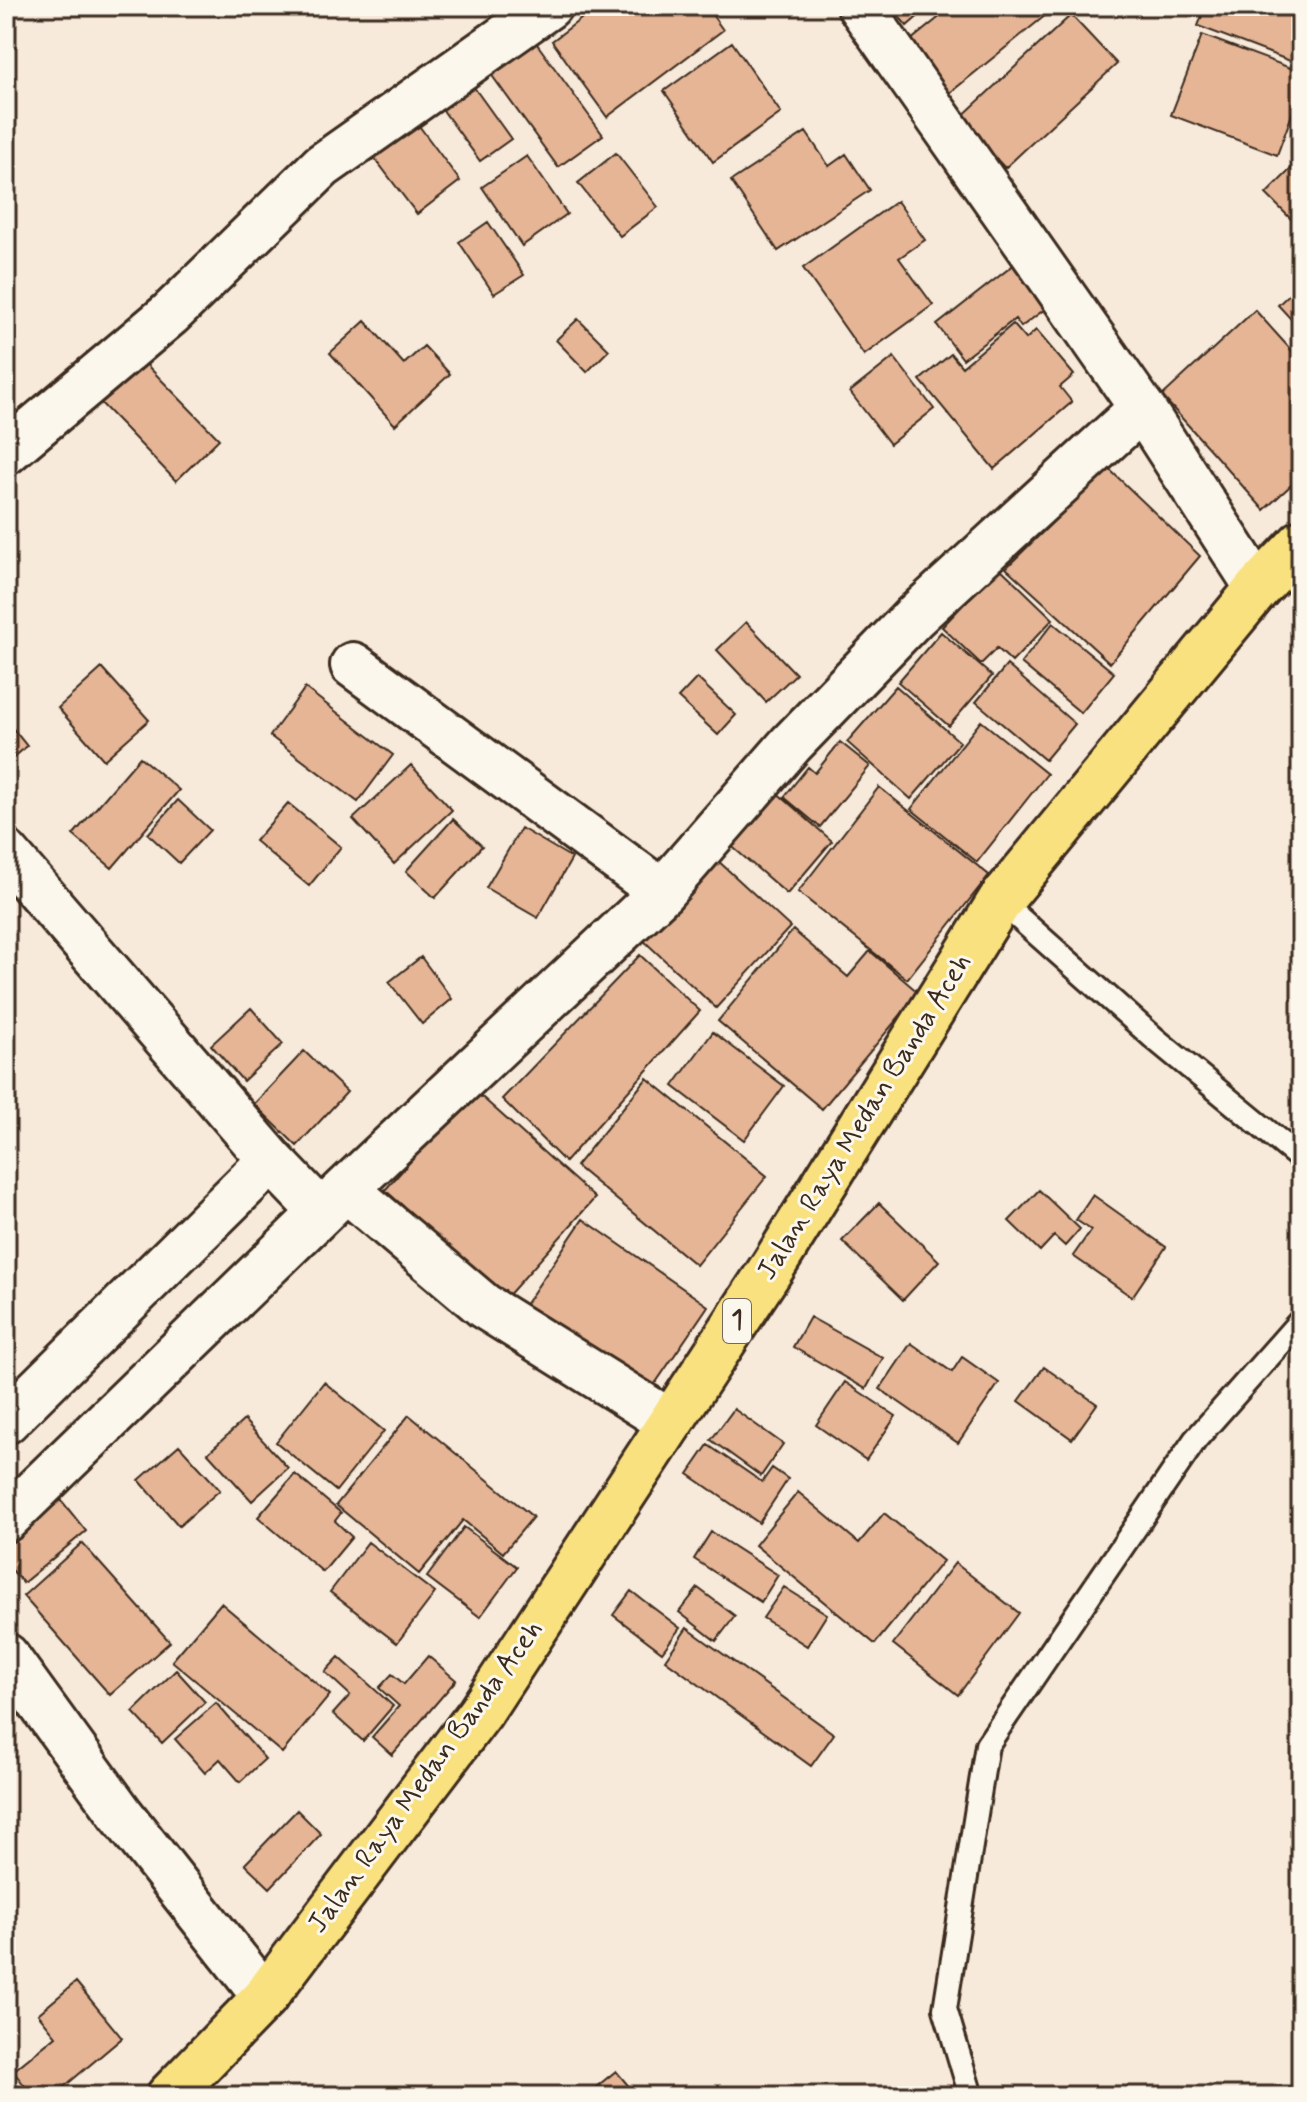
<svg xmlns="http://www.w3.org/2000/svg" width="1307" height="2102" font-family="Mynerve,sans-serif">
<style>
.building{fill:#e5b596;stroke:#3b2a1e;stroke-width:2}
.lines{fill:none;stroke-linecap:round;stroke-linejoin:round}
.service-casing{stroke:#3b2a1e;stroke-width:28}
.minor-casing{stroke:#3b2a1e;stroke-width:50}
.tertiary-casing{stroke:#3b2a1e;stroke-width:50}
.trunk-casing{stroke:#3b2a1e;stroke-width:50}
.service{stroke:#fbf7ec;stroke-width:22}
.minor{stroke:#fbf7ec;stroke-width:44}
.tertiary{stroke:#fbf7ec;stroke-width:44}
.trunk{stroke:#fae180;stroke-width:44}
.labels{text-anchor:middle;dominant-baseline:central;stroke-width:6;stroke-linejoin:round;paint-order:stroke}
.shield{fill:#fbf7ec;stroke:#75685c;stroke-width:2}
.shield-label{font-size:26px;font-weight:bold;fill:#3b2a1e}
.street-label{font-size:28px;fill:#3b2a1e;stroke:#fbf7ec}
</style>
<rect width="100%" height="100%" fill="#f7eadb"/>
<filter id="ink" filterUnits="userSpaceOnUse"><feTurbulence type="fractalNoise" baseFrequency=".0125" numOctaves="2"/><feDisplacementMap in="SourceGraphic" scale="16" xChannelSelector="R" yChannelSelector="G"/><feConvolveMatrix kernelMatrix="1 2 1 2 8 2 1 2 1" color-interpolation-filters="sRGB"/></filter>
<g filter="url(#ink)">
<!-- building -->
<path class="building" d="M598,6H727L713,16L723,30L607,117L552,41Z
M890,6H930L907,26Z
M953,6H1057L946,96L905,45Z
M1206,6H1277L1301,15V65L1198,26Z
M1071,15L1117,64L1005,168L959,119Z
M1202,35L1301,72V90L1277,155L1171,115Z
M532,37L603,135L558,167L488,70Z
M732,42L781,113L713,162L664,91Z
M468,79L511,139L480,161L437,102Z
M411,115L460,181L417,214L367,148Z
M806,132L829,166L846,154L870,190L778,251L731,181Z
M616,153L658,207L620,236L578,183Z
M527,156L567,214L522,246L482,187Z
M1301,159V213L1293,221L1266,194Z
M897,201L925,240L899,258L933,305L864,355L803,268Z
M488,222L524,275L494,294L459,242Z
M1016,263L1049,306L1021,327L1015,319L963,359L937,325Z
M1301,283V330L1278,305Z
M1255,310L1301,361V476L1264,510L1162,396Z
M578,319L609,350L587,372L556,340Z
M365,321L404,364L424,346L450,374L395,425L330,353Z
M1013,324L1026,339L1036,330L1074,375L1060,387L1072,402L994,469L920,380L951,354L962,367Z
M894,357L934,409L890,444L850,392Z
M140,358L219,439L176,481L97,399Z
M1108,468L1200,556L1110,663L1006,568Z
M999,567L1053,619L1012,662L997,648L981,664L942,627Z
M746,622L796,674L766,702L717,650Z
M1053,623L1114,673L1081,713L1021,663Z
M941,632L992,676L949,726L898,682Z
M1007,665L1075,724L1045,760L976,702Z
M102,668L149,720L104,760L58,708Z
M697,678L736,715L718,735L678,698Z
M896,686L960,742L911,799L847,742Z
M305,688L393,755L358,802L270,736Z
M6,720L27,746L6,764Z
M981,721L1047,774L977,862L911,809Z
M840,742L870,766L820,827L784,797L808,767L815,773Z
M140,757L179,790L112,868L73,835Z
M411,765L452,810L394,864L353,819Z
M879,787L989,875L907,979L798,892Z
M775,791L832,841L787,894L729,844Z
M178,800L210,830L179,863L148,834Z
M288,803L341,847L309,886L255,841Z
M453,819L482,846L435,898L406,871Z
M521,828L572,858L538,918L486,888Z
M716,859L790,927L716,1008L643,940Z
M793,930L848,977L870,951L919,993L822,1109L718,1021Z
M640,955L700,1011L565,1162L502,1099Z
M421,957L452,999L422,1024L389,982Z
M251,1008L283,1044L243,1081L211,1045Z
M713,1032L784,1086L744,1140L673,1086Z
M304,1051L347,1092L297,1146L254,1104Z
M647,1078L767,1176L696,1265L576,1166Z
M474,1090L595,1198L506,1298L385,1190Z
M1039,1190L1080,1229L1065,1246L1054,1236L1040,1251L1009,1221Z
M1093,1195L1166,1247L1132,1297L1073,1256L1091,1230L1076,1220Z
M879,1203L939,1261L903,1300L842,1241Z
M583,1219L708,1306L646,1397L521,1311Z
M810,1317L883,1358L866,1389L793,1347Z
M911,1343L952,1372L962,1357L999,1383L958,1443L880,1389Z
M1044,1367L1097,1404L1072,1439L1019,1401Z
M324,1382L384,1431L336,1491L276,1442Z
M845,1382L896,1416L866,1460L816,1425Z
M734,1409L783,1444L761,1476L711,1440Z
M409,1415L533,1517L503,1553L463,1520L419,1574L336,1505Z
M244,1420L288,1468L252,1501L208,1453Z
M179,1445L220,1490L179,1526L139,1480Z
M708,1445L762,1482L772,1468L788,1479L759,1523L688,1474Z
M295,1474L341,1513L335,1521L352,1537L323,1572L258,1517Z
M798,1492L859,1543L884,1513L943,1561L875,1644L755,1545Z
M61,1500L86,1531L23,1583L6,1563V1546Z
M464,1527L517,1567L480,1617L427,1577Z
M711,1532L778,1575L761,1602L694,1559Z
M368,1542L435,1593L397,1643L330,1592Z
M82,1543L170,1642L110,1695L23,1596Z
M955,1563L1019,1613L958,1695L893,1644Z
M784,1587L827,1614L807,1646L763,1618Z
M698,1588L735,1616L716,1641L679,1612Z
M631,1591L680,1628L662,1652L613,1615Z
M221,1603L330,1695L282,1753L172,1661Z
M687,1628L834,1734L811,1766L665,1660Z
M428,1656L456,1680L392,1755L372,1737L399,1706L379,1688L392,1674L404,1684Z
M339,1657L393,1706L363,1741L333,1714L350,1695L325,1672Z
M176,1670L205,1702L162,1743L133,1712Z
M216,1703L265,1759L240,1782L220,1759L205,1773L175,1739Z
M297,1810L321,1834L270,1888L245,1864Z
M76,1982L122,2038L53,2096H33L13,2071L56,2036L38,2014Z
M616,2071L637,2096H585Z"/>
<g class="lines">
<defs>
<path id="service" d="M1000,901L1154,1038L1301,1159
M971,2096L945,2009L987,1745L1195,1440L1301,1320"/>
<path id="minor" d="M6,452L170,314L322,166L549,6
M353,665L662,892
M6,853L271,1160L321,1212
M346,1189L484,1306L670,1422
M6,1421L271,1160
M6,1519L346,1189L662,892L791,744L914,617L1142,408
M6,1656L120,1813L265,1997"/>
<path id="tertiary" d="M860,6L1142,408L1258,588"/>
<path id="trunk" d="M169,2096L265,1997L480,1713L773,1266L1000,901L1258,588L1301,543"/>
</defs>
<!-- service casing -->
<use href="#service" class="service-casing"/>
<!-- minor casing -->
<use href="#minor" class="minor-casing"/>
<!-- tertiary casing -->
<use href="#tertiary" class="tertiary-casing"/>
<!-- trunk casing -->
<use href="#trunk" class="trunk-casing"/>
<!-- service -->
<use href="#service" class="service"/>
<!-- minor -->
<use href="#minor" class="minor"/>
<!-- tertiary -->
<use href="#tertiary" class="tertiary"/>
<!-- trunk -->
<use href="#trunk" class="trunk"/>
</g>
</g>
<g class="labels">
<!-- shield labels -->
<rect class="shield" x="723" y="1299" width="28" height="44" rx="6"/>
<g class="shield-label">
<text x="737" y="1321">1</text>
</g>
<!-- street labels -->
<g class="street-label">
<text transform="translate(865 1117) rotate(-58)">Jalan Raya Medan Banda Aceh</text>
<text transform="translate(426 1777) rotate(-54)">Jalan Raya Medan Banda Aceh</text>
</g>
</g>
<!-- margin -->
<rect width="1307" height="2102" fill="none" stroke="#fbf7ec" stroke-width="32"/>
<rect x="16" y="16" width="1275" height="2070" fill="none" stroke="#3b2a1e" stroke-width="3" filter="url(#ink)"/>
</svg>
